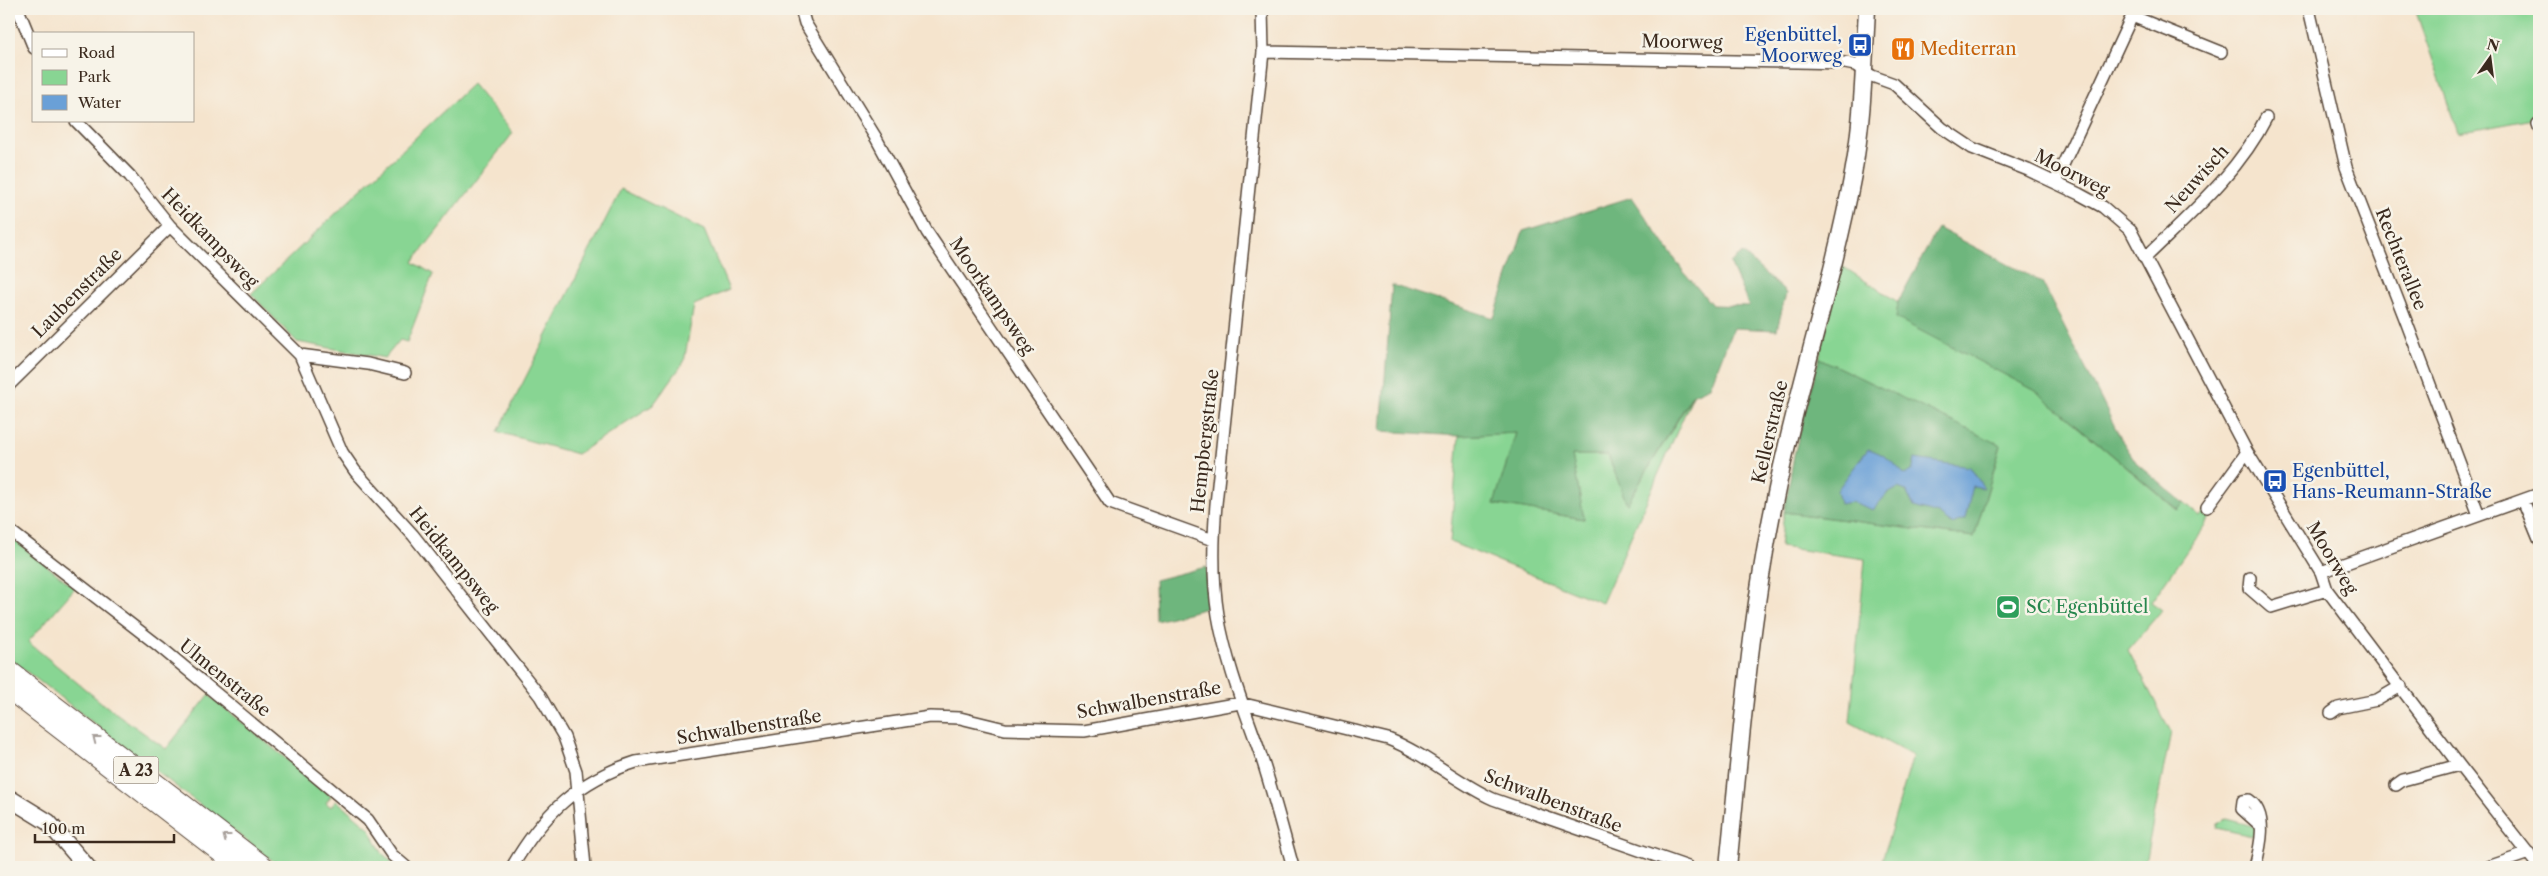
<svg xmlns="http://www.w3.org/2000/svg" width="2548" height="876" font-family="'Libre Caslon Text',serif">
<style>
.green{fill:#88d593;stroke:#628058}
.forest{fill:#6eb67d;stroke:#54704e}
.water{fill:#6aa0d7;stroke:#52657a}
.lines{fill:none;stroke-linecap:round;stroke-linejoin:round}
.street-casing{stroke:#574638;stroke-width:14}
.secondary-casing{stroke:#574638;stroke-width:19}
.highway-casing{stroke:#574638;stroke-width:22}
.street{stroke:#fff;stroke-width:11}
.secondary{stroke:#fff;stroke-width:16}
.highway{stroke:#fff;stroke-width:20}
.oneway{stroke:#a79f9a}
.labels{text-anchor:middle;dominant-baseline:central;stroke-width:5;stroke-linejoin:round;paint-order:stroke}
.shield{fill:#f7f3e8;stroke:#73665b;stroke-width:1}
.shield-label{font-size:16px;font-weight:bold;fill:#3b2a1e}
.transit-label{font-size:18px;fill:#164399;stroke:#f7f3e8;text-anchor:end}
.street-label{font-size:18px;fill:#3b2a1e;stroke:#f7f3e8}
.food-label{font-size:18px;fill:#c56008;stroke:#f7f3e8;text-anchor:start}
.leisure-label{font-size:18px;fill:#27864d;stroke:#f7f3e8;text-anchor:start}
</style>
<rect width="100%" height="100%" fill="#f7f3e8"/>
<filter id="ink" filterUnits="userSpaceOnUse"><feTurbulence type="fractalNoise" baseFrequency=".02" numOctaves="2"/><feDisplacementMap in="SourceGraphic" scale="10" xChannelSelector="R" yChannelSelector="G"/><feConvolveMatrix kernelMatrix="1 2 1 2 8 2 1 2 1" color-interpolation-filters="sRGB"/></filter>
<filter id="wash" filterUnits="userSpaceOnUse"><feTurbulence type="fractalNoise" baseFrequency=".0096" numOctaves="4" result="noise"/><feDisplacementMap in="SourceGraphic" scale="20" xChannelSelector="R" yChannelSelector="G"/><feGaussianBlur stdDeviation="1.12" result="paint"/><feColorMatrix in="noise" values="0 0 0 0 0 0 0 0 0 0 0 0 0 0 0 0 0 1.4 0 .05"/><feComposite in="paint" operator="in"/></filter>
<g filter="url(#wash)">
<rect width="100%" height="100%" fill="#f5e4cd"/>
<!-- green -->
<path class="green" d="M2415,9H2539V118L2458,133Z
M472,84L513,133L413,262L433,274L407,342L400,340L385,358L297,342L251,294Z
M621,189L704,230L729,290L694,305L684,362L653,405L577,454L498,432Z
M1842,266L1898,302L1897,318L2036,391L2177,510L2184,503L2200,517L2207,507L2214,512L2151,602L2162,610L2128,650L2171,732L2144,867H1880L1913,756L1850,722L1865,559L1780,547L1784,512L1974,537L2001,446L1819,358Z
M1693,395L1602,603L1450,542L1459,436L1516,433L1494,504L1584,519L1572,455H1608L1627,504Z
M9,536L75,588L28,642L102,703L166,749L209,695L331,796L326,803L331,807L336,800L369,828L382,853L397,867H281L9,658Z
M2226,819L2257,827V837L2216,828L2217,823Z"/>
<!-- forest -->
<path class="forest" d="M1632,197L1683,271L1712,305L1749,306L1730,263L1743,253L1786,293L1777,330L1733,328L1710,387L1692,395L1627,504L1608,455H1572L1584,519L1494,504L1516,433L1459,436L1381,431L1392,285L1494,318L1523,231Z
M1938,228L2042,282L2121,439L2138,465L2184,503L2178,510L2036,391L1896,318L1898,302Z
M1819,358L2001,445L1974,537L1784,512L1794,455Z
M1206,567L1211,607L1156,621L1155,580Z"/>
<!-- water -->
<path class="water" d="M1868,449C1884,453 1894,463 1905,475L1912,470L1915,459L1970,467L1984,488L1973,486L1965,519L1952,524L1938,514L1914,507L1906,491L1898,488L1886,495L1873,510L1852,502L1840,504L1837,490Z"/>
</g>
<g filter="url(#ink)">
<g class="lines">
<defs>
<path id="street" d="M18,9L34,48
M801,9L805,23L876,138L927,232L1110,503L1213,540
M1262,9L1263,52L1216,504C1213,541 1212,578 1218,615C1226,662 1243,705 1259,750C1272,788 1282,828 1293,867
M2309,9L2346,167L2406,321L2479,515
M2132,16L2221,52
M1263,52L1845,63L1855,65L1872,76L1894,84L1942,128L1972,148L2028,170L2079,194L2103,207L2131,231L2247,452L2321,572L2327,590L2459,765L2539,867
M76,121L130,176L170,226L300,355L342,452L355,471L413,535L540,696L564,737L576,771L585,867
M2538,124L2539,127
M2055,182L2132,16L2131,9
M2145,258C2189,215 2239,172 2266,118
M300,355L368,364L405,373
M9,385L170,226
M2523,500L2539,539
M2207,507L2247,452
M9,530L159,646L368,820L392,855L406,867
M2321,572L2539,494
M2250,578L2249,588L2271,607L2327,590
M2331,713L2338,708L2377,700L2401,686
M2396,785L2403,780L2459,765
M512,867C542,815 578,780 636,762L930,717L960,718L1005,729L1084,731L1240,703L1388,739C1426,754 1456,782 1493,799L1688,867
M2255,867C2260,848 2269,814 2249,800L2243,801L2242,809L2261,826
M2488,867L2529,853"/>
<path id="secondary" d="M9,798L48,822L87,867
M1728,867C1741,743 1750,616 1776,494C1798,386 1833,282 1853,174C1863,120 1864,64 1867,9"/>
<path id="highway" d="M9,671L264,867
M9,689L240,867"/>
</defs>
<!-- street casing -->
<use href="#street" class="street-casing"/>
<!-- secondary casing -->
<use href="#secondary" class="secondary-casing"/>
<!-- highway casing -->
<use href="#highway" class="highway-casing"/>
<!-- street -->
<use href="#street" class="street"/>
<!-- secondary -->
<use href="#secondary" class="secondary"/>
<!-- highway -->
<use href="#highway" class="highway"/>
</g>
<!-- one-way arrows -->
<defs><path id="oneway-chevron" d="M-2-3.5L2.5 0L-2 3.5" fill="none" stroke-width="1.6" stroke-linecap="round" stroke-linejoin="round" transform="scale(1.25)"/></defs>
<g class="oneway">
<use href="#oneway-chevron" transform="translate(96 739) rotate(-142)"/>
<use href="#oneway-chevron" transform="translate(226 837) rotate(-142)"/>
</g>
</g>
<!-- icons -->
<defs>
<symbol id="bus-square" viewBox="-11 -11 22 22"><rect x="-9" y="-9" width="18" height="18" rx="4" fill="#1a4fb4" stroke="#f7f3e8"/><path d="M-5-6H5V4H4V6H2V4H-2V6H-4V4H-5ZM-3.5-4V0h7V-4ZM-3.5 1.2v1.5H-2V1.2ZM2 1.2v1.5H3.5V1.2Z" fill="#fff"/></symbol>
<symbol id="restaurant-square" viewBox="-11 -11 22 22"><rect x="-9" y="-9" width="18" height="18" rx="4" fill="#e8710a" stroke="#f7f3e8"/><path d="M-5-6h1v4h1v-4h1v4h1v-4h1v5L-1.5 .5V6h-2V.5L-5-1ZM5-6V6H3V1.5H1.5Q1.5-4 5-6Z" fill="#fff"/></symbol>
<symbol id="stadium-square" viewBox="-11 -11 22 22"><rect x="-9" y="-9" width="18" height="18" rx="4" fill="#2e9e5b" stroke="#f7f3e8"/><path d="M0-5a6.5 5 0 1 0 0 10a6.5 5 0 1 0 0-10ZM-3.5-1.8h7v3.6h-7Z" fill="#fff"/></symbol>
</defs>
<g fill-rule="evenodd">
<use href="#bus-square" x="1846" y="31" width="28" height="28"/>
<use href="#restaurant-square" x="1889" y="35" width="28" height="28"/>
<use href="#bus-square" x="2261" y="467" width="28" height="28"/>
<use href="#stadium-square" x="1994" y="593" width="28" height="28"/>
</g>
<g class="labels">
<!-- shield labels -->
<rect class="shield" x="113.5" y="756.5" width="45" height="27" rx="4"/>
<g class="shield-label">
<text x="136" y="770">A 23</text>
</g>
<!-- transit labels -->
<g class="transit-label">
<text x="1842" y="35">Egenbüttel,<tspan x="1842" dy="21">Moorweg</tspan></text>
<text x="2292" y="471" text-anchor="start">Egenbüttel,<tspan x="2292" dy="21">Hans-Reumann-Straße</tspan></text>
</g>
<!-- street labels -->
<g class="street-label">
<text transform="translate(1682 42) rotate(1)">Moorweg</text>
<text transform="translate(2072 173) rotate(27)">Moorweg</text>
<text transform="translate(2197 179) rotate(-48)">Neuwisch</text>
<text transform="translate(210 238) rotate(46)">Heidkampsweg</text>
<text transform="translate(2401 259) rotate(68)">Rechterallee</text>
<text transform="translate(77 293) rotate(-45)">Laubenstraße</text>
<text transform="translate(992 296) rotate(56)">Moorkampsweg</text>
<text transform="translate(1770 432) rotate(-77)">Kellerstraße</text>
<text transform="translate(1205 441) rotate(-84)">Hempbergstraße</text>
<text transform="translate(2332 558) rotate(59)">Moorweg</text>
<text transform="translate(454 560) rotate(51)">Heidkampsweg</text>
<text transform="translate(225 678) rotate(39)">Ulmenstraße</text>
<text transform="translate(1149 700) rotate(-10)">Schwalbenstraße</text>
<text transform="translate(749 727) rotate(-9)">Schwalbenstraße</text>
<text transform="translate(1553 801) rotate(21)">Schwalbenstraße</text>
</g>
<!-- food labels -->
<g class="food-label">
<text x="1920" y="49">Mediterran</text>
</g>
<!-- leisure labels -->
<g class="leisure-label">
<text x="2026" y="607">SC Egenbüttel</text>
</g>
</g>
<!-- margin -->
<rect width="2548" height="876" fill="none" stroke="#f7f3e8" stroke-width="30"/>
<!-- legend -->
<rect x="32" y="32" width="162" height="90" fill="#f7f3e8" stroke="#aca397"/>
<rect x="42" y="49" width="25" height="8" fill="#ffffff" stroke="#aca397"/>
<text x="78" y="58" font-size="15" fill="#3b2a1e">Road</text>
<rect x="42" y="70" width="25" height="15" fill="#88d593" stroke="#aca397"/>
<text x="78" y="82" font-size="15" fill="#3b2a1e">Park</text>
<rect x="42" y="95" width="25" height="15" fill="#6aa0d7" stroke="#aca397"/>
<text x="78" y="108" font-size="15" fill="#3b2a1e">Water</text>
<!-- north arrow -->
<g transform="translate(2490 58) rotate(14)" stroke="#f7f3e8" stroke-width="4" paint-order="stroke">
<path d="M0-4L9 19L0 12L-9 19Z" fill="#3b2a1e"/>
<text y="-8" font-size="14" font-weight="bold" text-anchor="middle" fill="#3b2a1e">N</text>
</g>
<!-- scale -->
<path d="M35 834v8h139v-8" fill="none" stroke="#3b2a1e" stroke-width="2.5"/>
<text x="42" y="834" font-size="15" fill="#3b2a1e" stroke="#f7f3e8" stroke-width="4" paint-order="stroke">100 m</text>
</svg>
